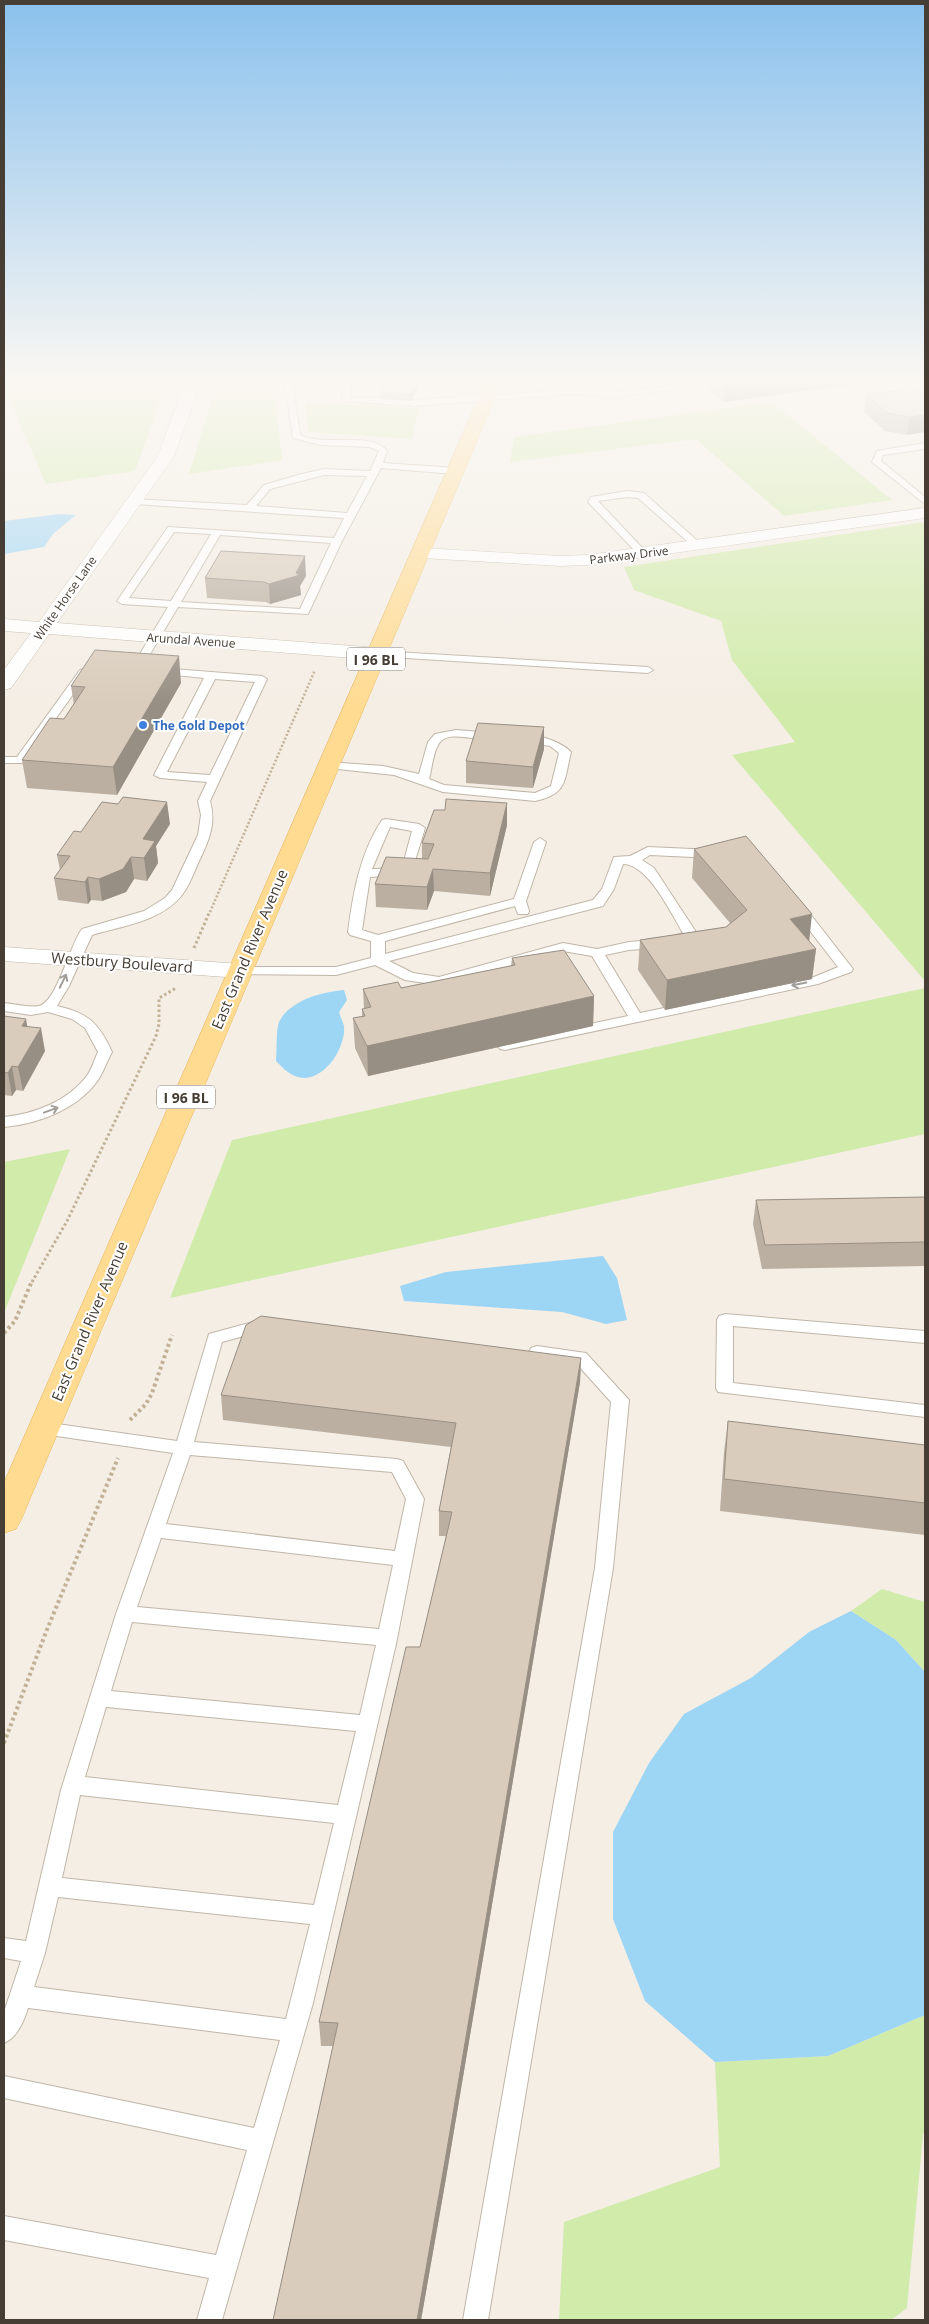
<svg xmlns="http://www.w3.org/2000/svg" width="929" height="2324" font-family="'Open Sans',sans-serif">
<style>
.green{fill:#d1ebab}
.water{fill:#9dd5f5}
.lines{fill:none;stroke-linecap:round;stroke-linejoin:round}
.service-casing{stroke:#c0b6a7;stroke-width:2}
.minor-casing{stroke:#c0b6a7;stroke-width:1}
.primary-casing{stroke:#ebb95b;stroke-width:1}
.path-far2{stroke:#c2b197;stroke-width:2.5;stroke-dasharray:2 2;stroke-linecap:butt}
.path-far1{stroke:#c2b197;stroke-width:3;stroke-dasharray:2.5 2.5;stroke-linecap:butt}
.path{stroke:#c2b197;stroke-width:4;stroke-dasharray:3 3;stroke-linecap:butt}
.service{fill:#fff;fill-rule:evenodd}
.minor{fill:#fff;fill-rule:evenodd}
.primary{fill:#ffdb92;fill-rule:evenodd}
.wall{fill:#bbafa2}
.shaded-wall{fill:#988f84}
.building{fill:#d9ccbc;stroke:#988f84}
.oneway{stroke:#a29e9a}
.shop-dot{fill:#3f7fe0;stroke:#fff;stroke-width:2}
.labels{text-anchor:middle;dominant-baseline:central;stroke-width:4;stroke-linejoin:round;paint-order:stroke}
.far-street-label{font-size:12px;fill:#463e34;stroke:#fff}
.far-shop-label{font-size:12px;font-weight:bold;fill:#366cbe;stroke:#fff;text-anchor:start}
.shield{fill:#fff;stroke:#7e7871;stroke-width:1}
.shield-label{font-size:14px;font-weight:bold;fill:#463e34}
.street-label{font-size:15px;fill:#463e34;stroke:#fff}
</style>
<rect width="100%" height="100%" fill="#f4eee5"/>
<!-- green -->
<path class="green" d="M4,379H168L135,471L46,484L4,387Z
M274,387L282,460L189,474L215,390Z
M306,402L419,408L412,439L308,432Z
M772,402L892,500L784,516L696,439L510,462L514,437Z
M925,522V981L732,755L795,742L732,660L721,621L634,590L624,567Z
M925,988V1134L170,1298L232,1140Z
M70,1149L4,1313V1162Z
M882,1589L925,1602V1672L896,1640L851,1611Z
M925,2015V2131L923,2134L907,2308L891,2320H559L564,2222L720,2167L715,2062L828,2056Z"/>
<!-- water -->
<path class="water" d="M60,514L76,515L53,534L44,547L4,554V521Z
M344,990L347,1000L339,1012C340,1016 343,1022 344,1026C346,1046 327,1077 305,1078C292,1078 284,1069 276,1061C277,1052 276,1029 279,1022C290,1000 322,992 344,990Z
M603,1256L617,1278L627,1320L606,1324L562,1312L404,1301L400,1286L446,1272Z
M851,1611L896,1640L925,1672V2015L828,2056L715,2062L645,2001L613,1919V1832L649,1763L684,1714L751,1678L809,1632Z"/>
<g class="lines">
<defs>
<path id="service" d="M284,379H292L300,435C323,447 373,431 387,451L383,463L455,468L459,471L455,474L381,468L342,541L308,614L178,607L140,671H132L131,669L168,607L122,604L117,601L168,527L334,538L344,518L135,504L132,503V499L247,505L264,485L302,474L324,469L370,471L379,451L370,447L321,445L293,438ZM324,475L367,476L347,513L256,506L270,489ZM174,532L211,534L171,601L129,598ZM220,535L331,543L300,609L181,602Z
M344,379H352L350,397L415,400L568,390L577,379H585L576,390L618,392L681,385L685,387L681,389L618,396L570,394L415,406L342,401Z
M925,443V449L883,455L881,461L925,497V504L872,462L877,451Z
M627,491L644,493L701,544V548H695L638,498L627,497L598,501L648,554L643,557L640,556L588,502L591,497Z
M378,651L648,667L653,670L648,673L374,656L373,654Z
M160,668L262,676L267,679L210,801C216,822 210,838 201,857C195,869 191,883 182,895C162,921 122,926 92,935L69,986L57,1006C88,1013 99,1023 112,1052C107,1061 104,1071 98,1080C78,1109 38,1124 4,1127V1117C34,1114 66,1102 86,1077C92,1070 94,1060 98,1052L85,1028L72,1019L48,1012L31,1015L4,1011V1003C15,1004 28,1008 39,1006C57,1002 70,944 82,929L144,911L165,898L172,890L198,835L201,815L198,801L207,782L160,778L154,775L204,678L156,673V669ZM215,679L255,682L210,775L167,772Z
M84,669L89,672L24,763H4V757H17L80,670Z
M456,730L494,733L500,736C488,748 448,725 438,745C433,754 432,768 429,779L444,785L535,793L551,786L559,753L550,746L520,741L518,739C529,729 562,742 571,752C564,780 568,794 535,801L443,792L394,775L328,768L322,765L328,762L383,766L419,774L428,742L435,734Z
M386,819L419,824L425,828L411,874L370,877L362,930L378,935L514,899L534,842L540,838L546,842L526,901L529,911L528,914H518L515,906L385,941V954L593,900L602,889L614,857L630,856L648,847L714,850L720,854L714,858L650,855L642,860L654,868L698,935L696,938L668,947L629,950L605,955L640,1013L814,977L838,967L793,909L799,905L804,906L853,969L851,972L818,984L505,1050L500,1049L498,1046L500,1043L628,1016L592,956L563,951L439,985L405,980L375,965L336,975L235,974L233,971L240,967H336L371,958V941L350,935L348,932C353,893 360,853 382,820ZM390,827L412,831L402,868L372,869ZM623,864C648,864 671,913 683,933L666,939L629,942L597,949L563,943L439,977L413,973L389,961L603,906L614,889Z
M725,1314L925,1331V1343L733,1326V1383L925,1405V1417L718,1392L716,1388L717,1320L719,1316Z
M263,1319L269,1321L271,1325L269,1329L222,1342L194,1442L397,1459L403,1461L424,1499L396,1644L313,2003L222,2320H197L209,2278L4,2240V2216L216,2255L247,2150L4,2098V2076L254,2128L280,2040L28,2008C24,2021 17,2038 4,2043V2012L21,1961L4,1958V1938L26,1941L61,1790L116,1614L173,1453L43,1434L37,1433L34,1428L37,1423L43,1422L177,1441L209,1334ZM190,1455L392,1472L406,1499L395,1551L166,1524ZM161,1538L393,1565L379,1629L137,1607ZM132,1622L376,1645L360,1715L111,1691ZM106,1707L356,1731L338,1805L85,1777ZM80,1795L334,1823L314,1905L62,1878ZM58,1897L310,1924L286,2019L34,1987L45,1953Z
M537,1346L586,1353L629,1400L613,1568L488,2320H463L595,1568L611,1402L575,1362L531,1356L529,1352L531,1348Z"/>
<path id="minor" d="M186,379H202L174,456L57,623L378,648L385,650L388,654L385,658L378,660L49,634L11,688L4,690V670L31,633L4,631V619L39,622L158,456Z
M925,508V518L587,565L560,566L421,558L415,557L412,553L415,549L421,548L560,556L587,555Z
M4,947L240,964L249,966L252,971L249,976L240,978L4,961Z"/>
<path id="primary" d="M487,379H503L21,1520L16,1529L4,1533V1483Z"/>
</defs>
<!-- service casing -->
<use href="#service" class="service-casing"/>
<!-- minor casing -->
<use href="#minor" class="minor-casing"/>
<!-- primary casing -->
<use href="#primary" class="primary-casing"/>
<!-- path-far2 -->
<path class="path-far2" d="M210,912L315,670"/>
<!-- path-far1 -->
<path class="path-far1" d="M194,948L210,911
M32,1282L67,1221L156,1036L159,1024V998L176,988"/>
<!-- path -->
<path class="path" d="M4,1333L15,1321L32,1281
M130,1420L146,1404L152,1393L172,1335
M4,1743L46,1632L118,1458"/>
<!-- service -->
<use href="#service" class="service"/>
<!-- minor -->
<use href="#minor" class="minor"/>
<!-- primary -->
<use href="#primary" class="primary"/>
</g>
<!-- wall -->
<path class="wall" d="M370,379H424L421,385H419L411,401L380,399V393L385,383L370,382Z
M698,379H850L849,385L724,402Z
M925,389L907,435L885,431L864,412L866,394Z
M306,576L300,586L301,595L270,604L266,602L207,598L205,578Z
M181,683L117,795L27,788L22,760L64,719L74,705L71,686Z
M544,727V749L533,788L466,783V761Z
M507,803V825L490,896L434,891L427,910L376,907L375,884L422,858V843L445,810Z
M170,824L156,846L158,863L147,881L134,879L126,892L102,901L91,900L88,904L58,900L54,878L60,870L57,855Z
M694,849L809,941L816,949L812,979L665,1010L638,970L640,940L726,927L730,923L692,878Z
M512,958L594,996L593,1026L368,1076L355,1048L353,1018L362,1016V1009H364L363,989L401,988L511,966Z
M4,1016L28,1026L45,1051L23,1091L16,1090L12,1096L4,1095Z
M925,1197V1266L762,1269L753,1224L756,1200Z
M581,1358L580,1382L446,2178L421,2320H273L333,2046H321L319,2022L420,1647L446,1536H439V1511L451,1447L223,1420L221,1395Z
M728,1421L925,1445V1535L720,1511L724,1452Z"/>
<!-- shaded-wall -->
<path class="shaded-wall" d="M419,379V385L411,401V394Z
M421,379H424L421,385Z
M726,379H850L849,385L724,402Z
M925,415V432L907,435L909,417Z
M305,556L306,576L300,586L301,595L270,604L269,584L296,573Z
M179,656L181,683L117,795L113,767Z
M544,727V749L533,788V767Z
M167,802L170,824L156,846L158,863L147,881L144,858L143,839Z
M507,803V825L490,896V873Z
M131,857L134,879L126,892L102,901L99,879Z
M433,869L434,891L427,910V887Z
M88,877L91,900L88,904L85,882Z
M812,914L809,943L790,919Z
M816,949L812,979L665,1010L667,980Z
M594,996L593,1026L368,1076L367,1046Z
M26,1019L30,1042L22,1026Z
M41,1028L45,1051L23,1091L18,1067Z
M12,1066L16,1090L12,1096L8,1073Z
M581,1358L580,1382L446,2178L421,2320H417Z"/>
<!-- building -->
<path class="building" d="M387,379H419L411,394L380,393Z
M904,386L925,389V415L909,417L887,413L866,394L899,391Z
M221,551L305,556L296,573L300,575L269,584L264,582L205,578Z
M95,650L179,656L113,767L22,760L50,718L64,719L85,687L71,686Z
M478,723L544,727L533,767L466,761Z
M123,797L167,802L143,839L155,841L144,858L131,857L123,869L99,879L88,877L85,882L54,878L70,856L57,855L74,831L81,832L102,802L118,804Z
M446,799L507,803L490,873L433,869L427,887L375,884L386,857L428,859L434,844L422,843L434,810H445Z
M746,836L812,914L790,919L816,949L667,980L640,940L726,927L747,910L694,849Z
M564,950L594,996L367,1046L353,1018L365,1016L362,1009L371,1007L363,989L398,982L401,988L515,965L512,958Z
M4,1016L26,1019L22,1026L41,1028L18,1067L12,1066L8,1073L4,1072Z
M925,1197V1242L765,1245L756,1200Z
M261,1316L581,1358L446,2155L417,2320H273L338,2023L319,2022L406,1647H420L452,1512L439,1511L456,1423L221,1395L246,1325Z
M728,1421L925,1445V1503L724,1479Z"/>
<!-- one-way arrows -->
<defs><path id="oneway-shaft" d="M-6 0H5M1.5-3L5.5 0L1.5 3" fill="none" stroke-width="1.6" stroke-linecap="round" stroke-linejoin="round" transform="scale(1.25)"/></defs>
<g class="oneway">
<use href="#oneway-shaft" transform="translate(63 981) rotate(-64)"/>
<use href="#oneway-shaft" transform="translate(799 984) rotate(168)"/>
<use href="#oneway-shaft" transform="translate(51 1110) rotate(-20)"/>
</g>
<!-- sky -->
<linearGradient id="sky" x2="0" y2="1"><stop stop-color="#8ac1ed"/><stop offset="0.54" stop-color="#faf7f3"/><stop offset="1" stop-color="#faf7f3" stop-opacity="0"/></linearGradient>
<rect width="929" height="704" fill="url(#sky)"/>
<!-- markers -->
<circle class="shop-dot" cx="143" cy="725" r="5"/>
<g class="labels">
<!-- far-street labels -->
<g class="far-street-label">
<text transform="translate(629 555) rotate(-7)">Parkway Drive</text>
<text transform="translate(65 598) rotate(-55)">White Horse Lane</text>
<text transform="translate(191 640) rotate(4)">Arundal Avenue</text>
</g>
<!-- far-shop labels -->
<g class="far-shop-label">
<text x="153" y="725">The Gold Depot</text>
</g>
<!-- shield labels -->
<g class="shield">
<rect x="347" y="647.5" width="58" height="23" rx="4"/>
<rect x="157" y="1085.5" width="58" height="23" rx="4"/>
</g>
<g class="shield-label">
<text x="376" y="659">I 96 BL</text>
<text x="186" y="1097">I 96 BL</text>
</g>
<!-- street labels -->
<g class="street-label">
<text transform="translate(249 949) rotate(-67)">East Grand River Avenue</text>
<text transform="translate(122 962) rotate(4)">Westbury Boulevard</text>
<text transform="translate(89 1321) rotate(-67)">East Grand River Avenue</text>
</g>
</g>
<!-- border -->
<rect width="929" height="2324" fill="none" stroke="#463e34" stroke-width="10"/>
</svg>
